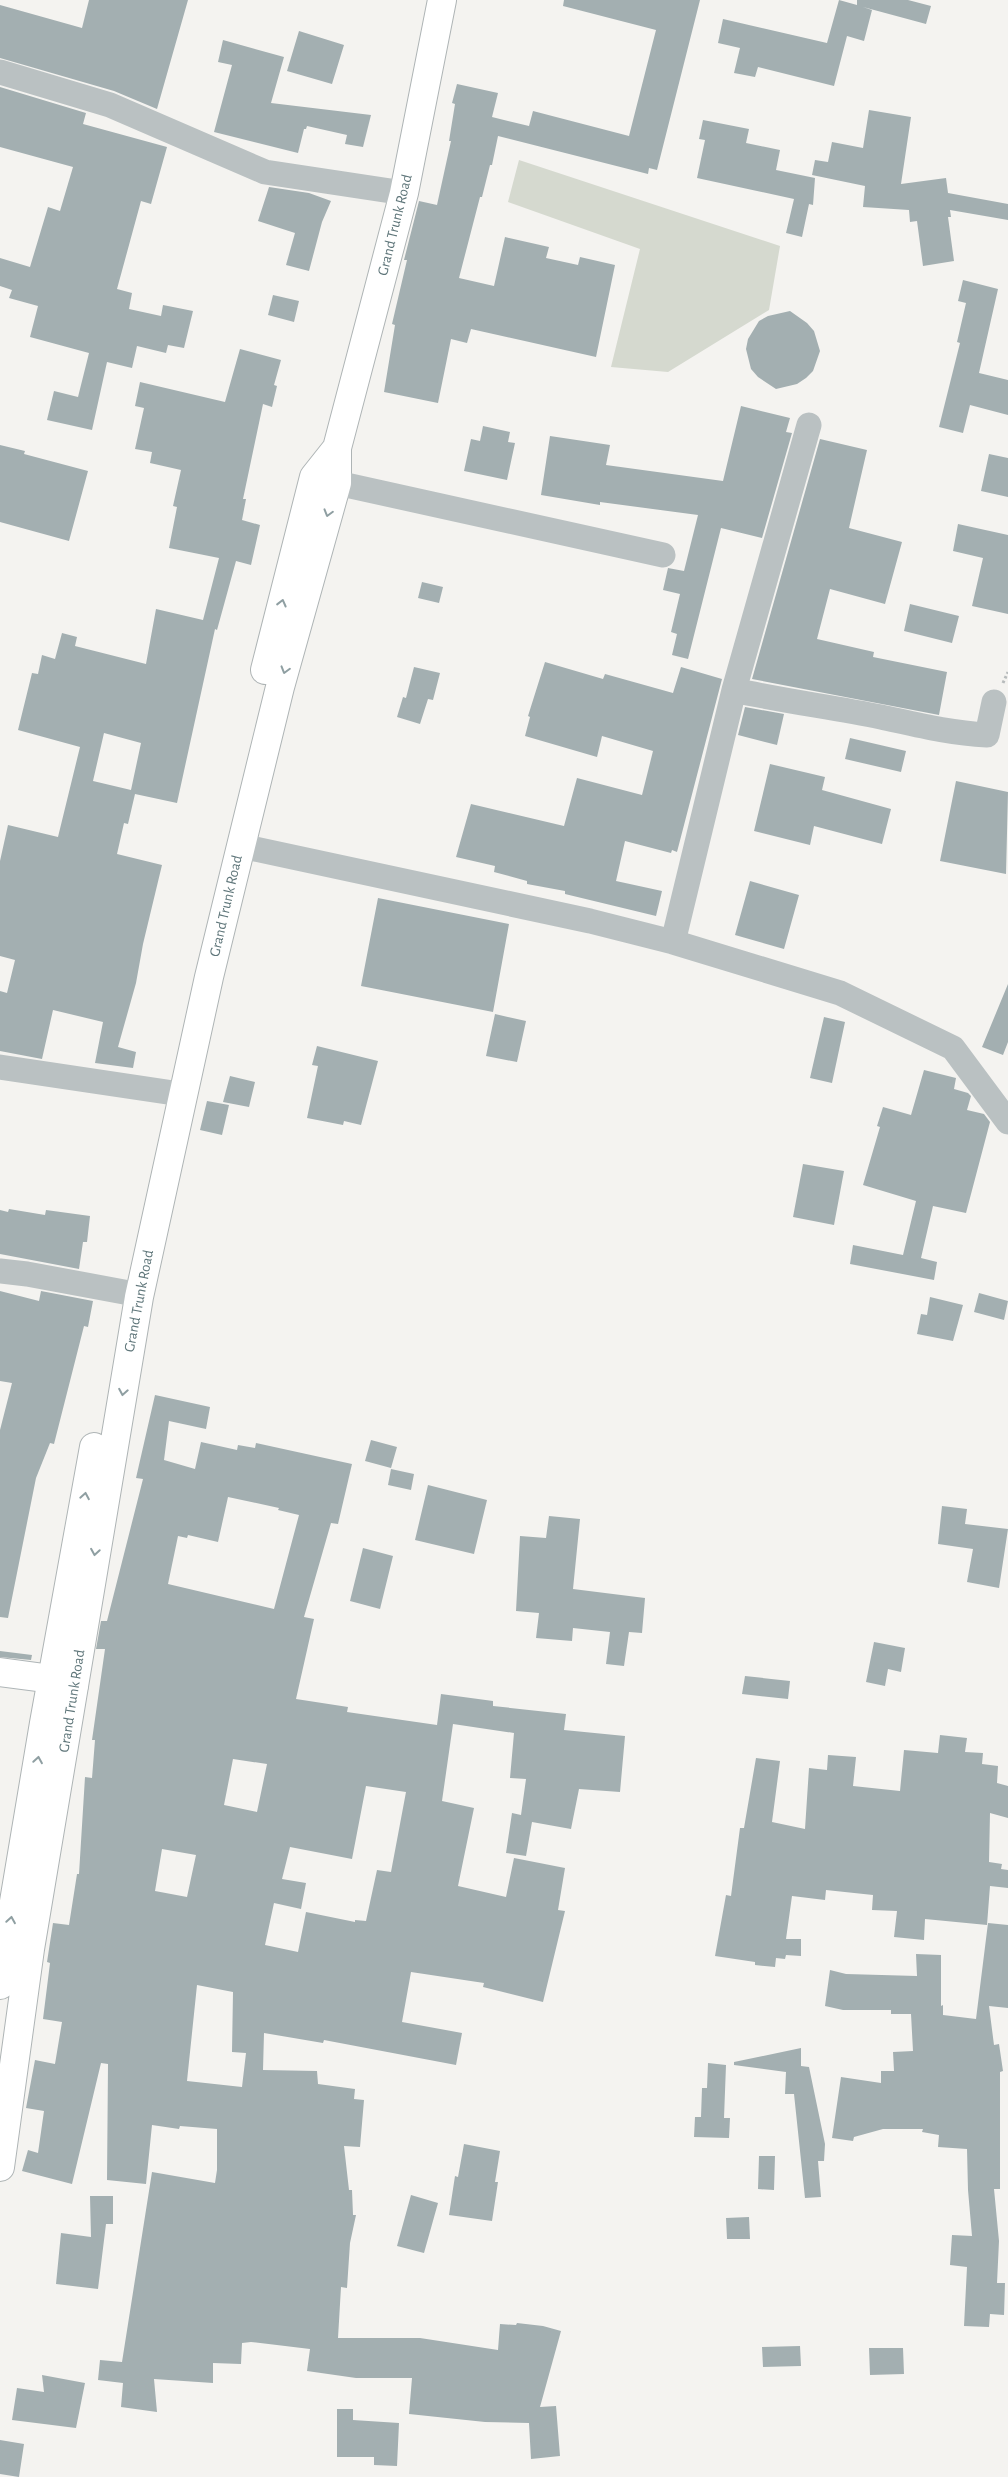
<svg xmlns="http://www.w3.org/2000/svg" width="1008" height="2477" font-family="'Alegreya Sans',sans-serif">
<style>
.green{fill:#d5d9cf}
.building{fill:#a3afb1;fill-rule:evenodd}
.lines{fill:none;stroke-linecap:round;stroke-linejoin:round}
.primary-casing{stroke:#aeb5b7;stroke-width:30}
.highway-casing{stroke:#aeb4b5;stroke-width:30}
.path{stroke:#b7bbbc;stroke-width:3;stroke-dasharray:2.5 2.5;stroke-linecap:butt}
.street{stroke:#bac1c2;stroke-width:25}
.primary{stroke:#fff;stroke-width:28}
.highway{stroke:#fff;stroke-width:28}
.oneway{stroke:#8f9fa2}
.labels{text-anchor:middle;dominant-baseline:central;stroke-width:5;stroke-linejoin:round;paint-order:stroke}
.street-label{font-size:15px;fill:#5f767a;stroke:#fff}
</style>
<rect width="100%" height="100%" fill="#f4f3f0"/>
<!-- green -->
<path class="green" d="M519,160L780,246L769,310L668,372L611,367L640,249L508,202Z"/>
<!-- building -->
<path class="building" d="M89,0H188L157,109L114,91L0,58V5L82,28Z
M564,0H700L657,170L649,168L648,174L498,136L492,165H490L482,197H480L459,278L494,286L505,237L549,247L546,258L578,265L580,257L615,265L596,357L471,329L467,343L451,339L438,403L384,392L395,325L392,324L407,260H404L419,201L437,205L451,141H449L455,104L452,103L457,84L498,93L492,117L529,126L533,111L629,136L656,30L563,6Z
M839,0L857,5V0H908L931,6L926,24L863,7L872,10L864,41L847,36L834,86L758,67L755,77L734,73L740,48L718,43L723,19L827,43Z
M299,31L344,45L332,84L287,71Z
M223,40L284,57L271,103L371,115L363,147L345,144L347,135L307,126L306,129H304L298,153L214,132L232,65L218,62Z
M0,87L86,113L83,124L167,147L151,204L141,201L117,289L132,293L129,309L161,316L163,305L193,311L184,348L168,345L166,353L137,346L132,368L107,362L92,430L47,420L54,391L78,397L89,353L30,337L38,306L9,298L12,290L0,286V258L30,267L48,207L60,211L73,167L0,147Z
M869,110L911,117L901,184L946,178L948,193L1008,204V220L950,210L951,217H948L954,261L923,266L917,221L910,222L909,210L863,207L865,186L812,175L815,160L828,162L832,142L863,148Z
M703,120L749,129L746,143L780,150L776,170L815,178L813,205L809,204L802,237L786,233L794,199L697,178L705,140L699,139Z
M269,187L309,193L331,201L322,222L309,271L286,265L295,233L258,221Z
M963,280L998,289L979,373L1008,380V415L970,405L963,433L939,427L960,343L957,342L966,303L958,301Z
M273,295L299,301L294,322L268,315Z
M790,311L807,323L814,331L820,351L813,371L806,378L797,384L776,389L758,377L751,369L746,349L748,339L759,321L768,316Z
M240,349L281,360L274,385L277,386L272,407L263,404L243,499H246L242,520L260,525L251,565L236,561L217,630L215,629L177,803L135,794L128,824L124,823L117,854L162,865L143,944L136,983L118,1047L136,1052L133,1068L95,1063L103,1022L53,1010L42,1059L0,1051V991L7,993L15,960L0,956V861L8,825L58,837L80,747L18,730L32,673L38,674L42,655L55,659L62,633L77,637L75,646L146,664L156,609L203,620L219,558L169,548L177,507L173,506L181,470L150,463L152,452L135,449L144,408L135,406L140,382L225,402ZM104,733L141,743L131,790L93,781Z
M741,406L790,418L786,432L792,433L762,538L721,528L688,659L672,655L677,634L671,632L680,594L663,590L668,568L684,571L698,515L600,502V505L541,495L550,436L610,445L606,465L723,481Z
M483,426L510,432L508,442L515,443L507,480L464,471L471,439L480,441Z
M820,439L867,450L849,528L902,542L885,604L830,589L817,639L874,652L873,657L947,672L939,715L752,679Z
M0,445L25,451L24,454L88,471L69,541L0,522Z
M989,454L1008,458V497L981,491Z
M958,524L1008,535V614L972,606L983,558L953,551Z
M422,582L443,587L439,603L418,598Z
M910,604L959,616L952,643L904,631Z
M545,662L603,679L605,674L673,693L681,667L722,679L677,852L672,850L671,853L625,841L616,881L662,891L656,916L565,894V891L527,884V881L494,872L495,866L456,857L471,804L564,826L577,778L642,795L653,751L602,736L597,757L525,736L530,717L528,716Z
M414,667L440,673L433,700L428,699L420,724L397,717L403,697L406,698Z
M745,707L784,714L777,745L738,735Z
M850,738L906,751L901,772L845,759Z
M770,764L825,777L822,790L891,809L882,844L814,826L810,845L754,831Z
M956,781L1008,792L1006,874L940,861Z
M750,881L799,895L784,949L735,935Z
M378,898L509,924L493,1012L361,986Z
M1008,984V1042L1003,1055L982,1047Z
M495,1014L526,1021L517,1062L486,1056Z
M824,1017L845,1022L832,1083L810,1078Z
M317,1046L378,1061L361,1125L344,1121L343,1125L307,1118L318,1066L312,1065Z
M924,1070L956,1078L954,1089L968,1093L971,1096L967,1110L984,1114L990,1122L966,1213L933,1206L921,1258L937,1262L934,1280L850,1264L853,1245L903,1255L916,1201L863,1185L880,1127L877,1126L883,1107L911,1115Z
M230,1076L255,1082L249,1107L223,1102Z
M207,1101L229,1105L222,1135L200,1130Z
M803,1164L844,1171L834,1225L793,1217Z
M9,1209L45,1215L46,1210L90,1216L87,1242H83L79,1269L0,1254V1210L8,1212Z
M0,1291L39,1301L41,1291L93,1301L88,1327L84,1326L54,1444L50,1443L36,1478L8,1618L0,1617V1430L12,1383L0,1381Z
M979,1293L1008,1301L1004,1320L974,1312Z
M930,1297L963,1305L953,1341L917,1334L921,1314L927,1315Z
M155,1395L210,1407L206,1429L169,1421L164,1460L195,1469L201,1442L237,1450L238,1445L255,1448L256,1443L352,1464L338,1524L331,1523L304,1617L314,1619L296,1699L348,1707L347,1712L437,1725L441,1694L493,1701V1706L566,1714L564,1730L625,1736L620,1792L579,1789L571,1829L532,1822L526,1856L506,1853L512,1813L521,1815L526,1779L510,1778L514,1733L453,1724L442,1801L474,1808L458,1886L506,1897L514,1858L565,1868L558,1910L565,1911L543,2002L483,1987L484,1983L411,1972L402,2022L462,2033L456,2065L324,2040L323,2043L264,2033L263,2070L317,2071L318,2084L355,2089L354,2099L364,2100L360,2147L344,2146L349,2190H352L353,2215H356L350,2243L347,2288L341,2287L338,2338H420L498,2350L500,2324L516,2325L517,2323L543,2326L561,2331L540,2407L556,2406L560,2456L531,2459L529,2423L485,2422L409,2414L412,2378H356L307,2371L310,2349L251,2342L242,2343L241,2364L213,2363V2383L154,2379L157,2412L121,2407L123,2383L98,2380L100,2360L122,2362L152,2172L215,2183L217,2170V2129L180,2126L179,2129L152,2125L146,2184L107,2180L108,2064L101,2063L72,2184L22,2171L28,2150L38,2153L44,2111L26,2108L35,2060L55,2064L62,2022L43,2019L50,1963L47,1962L53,1923L69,1925L77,1874H79L85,1777L92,1778L95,1740H92L105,1649H96L101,1621H107L143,1479L136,1478ZM228,1497L279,1508L278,1510L299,1515L274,1609L168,1584L178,1536L187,1538L188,1535L218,1542ZM233,1759L267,1764L257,1812L224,1805ZM366,1786L406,1792L391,1872L377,1870L366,1921L355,1920V1922L306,1912L298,1952L265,1945L274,1903L301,1909L306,1883L282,1879L290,1847L352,1859ZM162,1849L196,1855L187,1897L155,1891ZM197,1985L233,1992L232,2052L246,2053L242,2087L187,2081Z
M371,1440L397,1447L391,1468L365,1461Z
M391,1469L414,1474L411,1490L388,1485Z
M428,1485L487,1500L474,1554L415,1540Z
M942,1506L967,1509L965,1524L1008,1529L999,1588L967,1582L973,1549L938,1544Z
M549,1516L580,1519L573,1589L645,1598L642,1633L629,1632L624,1666L606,1664L610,1632L573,1628L572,1641L536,1638L539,1613L516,1611L520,1536L546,1538Z
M363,1548L393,1556L380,1609L350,1601Z
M874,1642L905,1648L901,1672L888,1669L885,1686L866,1682Z
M0,1651L32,1655L31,1660L0,1657Z
M745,1676L790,1681L788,1699L742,1694Z
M940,1735L967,1738L965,1752L983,1753L982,1764L998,1766L997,1783L1008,1786V1818L990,1813L989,1862L1002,1864L1001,1869L1008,1870V1888L990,1886L987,1925L925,1919L924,1940L894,1937L897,1911L872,1910L873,1895L826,1890L825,1900L792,1896L786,1939H801V1956L786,1955L785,1959L776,1958L775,1967L755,1965V1962L715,1956L726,1895L731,1896L740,1828H744L756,1758L780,1761L772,1822L805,1829L809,1768L827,1770L828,1755L856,1757L853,1786L900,1791L904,1750L938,1753Z
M988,1923L1008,1925V2008L989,2006L994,2045L999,2044L1003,2071L1000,2072V2189H994L999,2241L997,2283H1005L1004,2315L990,2314L989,2327L964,2326L967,2267L950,2265L952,2235L972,2236L968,2190L967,2149L938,2147L939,2135L922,2132L923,2129H883L854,2137L853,2141L832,2138L841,2077L881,2083V2071H894L893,2052L913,2051L911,2014H891V2010H843L825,2006L830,1970L846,1974L917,1976L916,1954L941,1955V2006L943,2005V2015L976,2019Z
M801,2048V2066L809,2067L825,2144L824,2161H818L821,2197L805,2198L794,2094H785L786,2072L734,2065V2062Z
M708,2063L726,2065L724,2118H730L729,2138L694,2137L695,2117H701L702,2088H707Z
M464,2144L500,2151L495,2182H498L492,2221L449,2215L455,2176L458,2177Z
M759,2156H775L774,2190L758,2189Z
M411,2195L438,2203L424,2253L397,2246Z
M90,2196H113V2224H106L98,2289L56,2284L61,2233L91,2237Z
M749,2217L750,2239H727L726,2218Z
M800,2346L801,2366L763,2367L762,2347Z
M869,2348H903L904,2374L870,2375Z
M42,2375L85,2383L76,2428L12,2420L17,2388L44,2392Z
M337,2409H353V2420L399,2423L397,2466L374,2465V2457H337Z
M0,2440L24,2444L19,2477L0,2474Z"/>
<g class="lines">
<defs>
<path id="primary" d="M0,1672L52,1679L74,1685"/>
<path id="highway" d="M265,670L314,477L337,448
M0,1985L44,1723L94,1447
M0,2167L30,1949L139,1297L209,977L241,846L280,687L337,483V448L404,193L442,0"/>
</defs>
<!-- primary casing -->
<use href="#primary" class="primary-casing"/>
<!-- highway casing -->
<use href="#highway" class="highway-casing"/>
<!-- path -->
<path class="path" d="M1003,683L1008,672"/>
<!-- street -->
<path class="street" d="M0,72L110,105L265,172L404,193
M337,483L663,555
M734,690C783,701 832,707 881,717C918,725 949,733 987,735L994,702
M241,846L590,921L673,942L840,993L953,1048L1008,1122
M673,942L734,690L809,425
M0,1067L167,1092
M0,1271L27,1274L124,1292"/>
<!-- primary -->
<use href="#primary" class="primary"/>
<!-- highway -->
<use href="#highway" class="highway"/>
</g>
<!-- one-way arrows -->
<defs><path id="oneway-chevron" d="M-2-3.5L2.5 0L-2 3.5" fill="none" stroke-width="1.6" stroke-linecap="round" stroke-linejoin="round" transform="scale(1.25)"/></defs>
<g class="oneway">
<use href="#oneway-chevron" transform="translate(328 513) rotate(106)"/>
<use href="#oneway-chevron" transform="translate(282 603) rotate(-76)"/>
<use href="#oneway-chevron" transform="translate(285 670) rotate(106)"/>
<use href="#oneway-chevron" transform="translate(123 1392) rotate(100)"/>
<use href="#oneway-chevron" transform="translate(85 1496) rotate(-80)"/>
<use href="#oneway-chevron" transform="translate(95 1552) rotate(99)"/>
<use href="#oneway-chevron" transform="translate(38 1760) rotate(-81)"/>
<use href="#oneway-chevron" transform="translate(11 1920) rotate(-81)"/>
</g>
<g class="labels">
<!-- street labels -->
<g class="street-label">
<text transform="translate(395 225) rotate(-76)">Grand Trunk Road</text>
<text transform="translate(226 906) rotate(-77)">Grand Trunk Road</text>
<text transform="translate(139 1301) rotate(-79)">Grand Trunk Road</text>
<text transform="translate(72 1701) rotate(-81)">Grand Trunk Road</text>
</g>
</g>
</svg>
